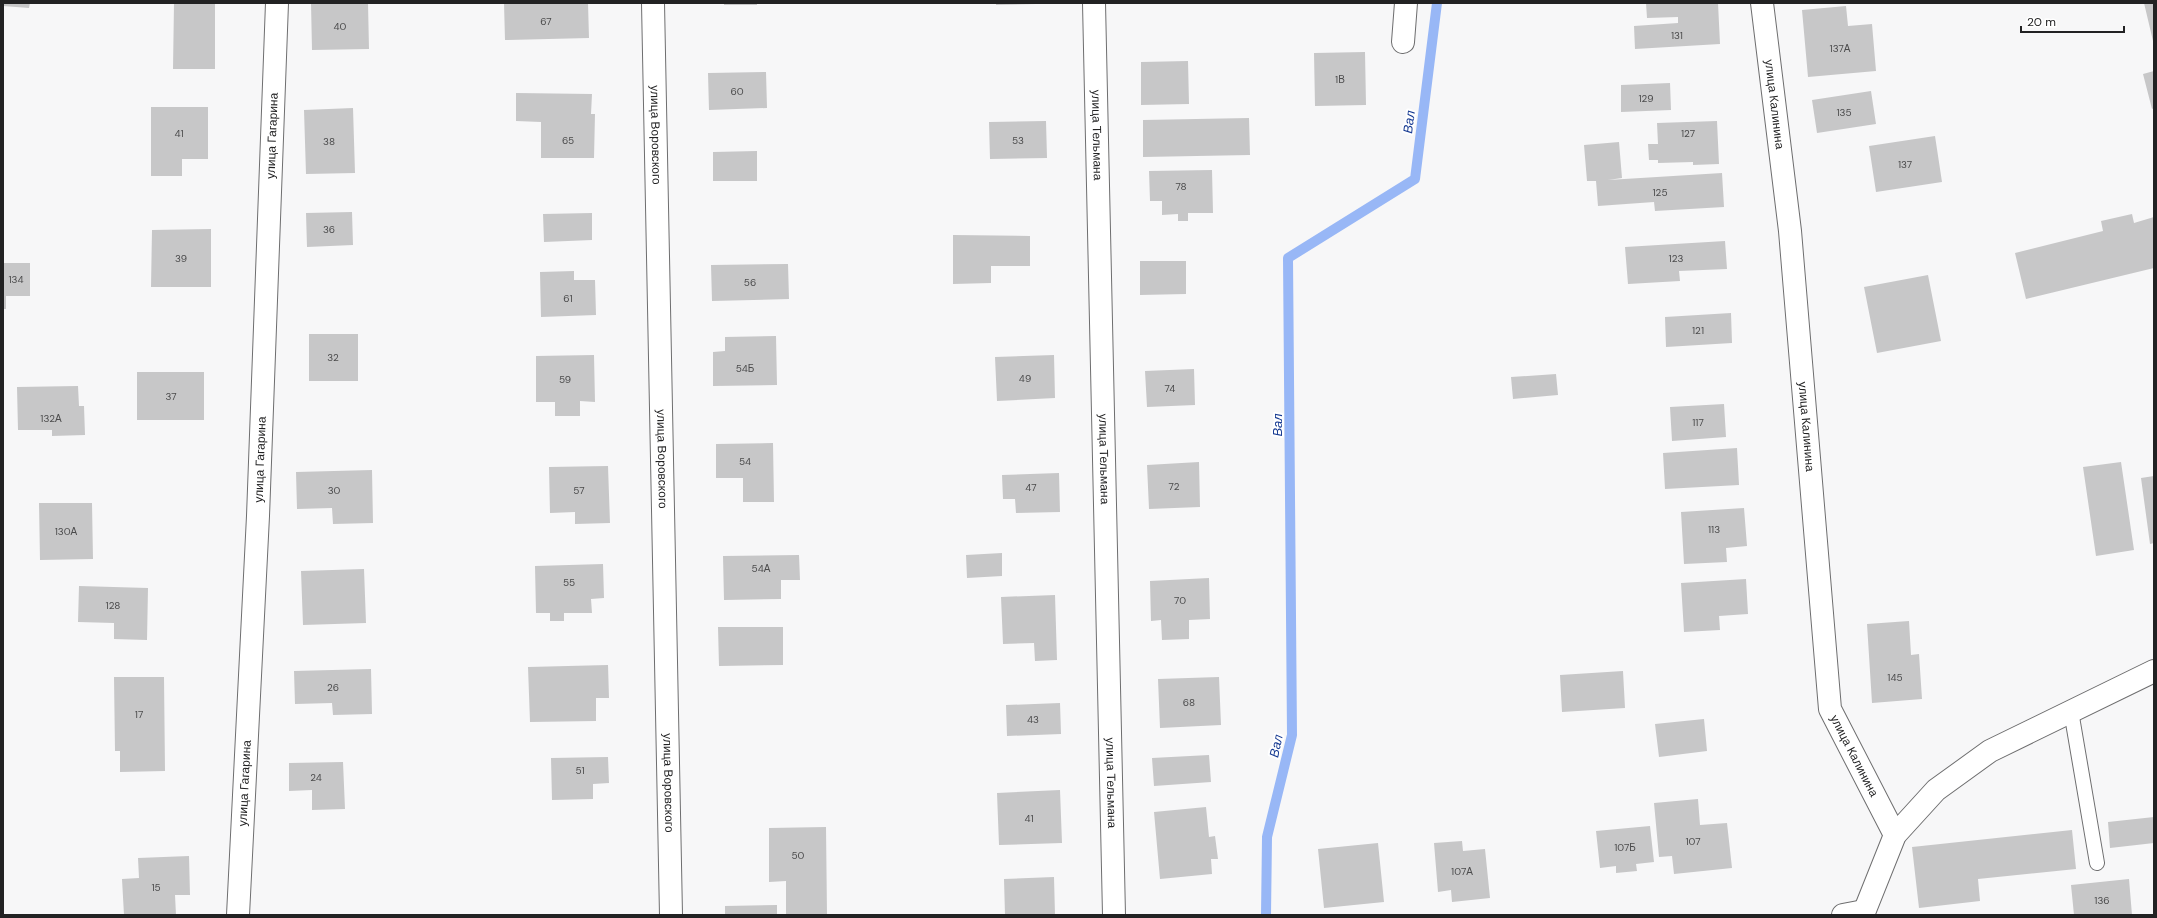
<svg xmlns="http://www.w3.org/2000/svg" width="2157" height="918" font-family="'DM Sans',sans-serif">
<style>
.lines{fill:none;stroke-linecap:round;stroke-linejoin:round}
.stream{stroke:#98b7f6;stroke-width:10}
.building{fill:#c7c7c8}
.service-casing{stroke:#6e6e6f;stroke-width:16}
.minor-casing{stroke:#6e6e6f;stroke-width:24}
.tertiary-casing{stroke:#6e6e6f;stroke-width:24}
.service{stroke:#fff;stroke-width:14}
.minor{stroke:#fff;stroke-width:22}
.tertiary{stroke:#fff;stroke-width:22}
.labels{text-anchor:middle;dominant-baseline:central;stroke-width:4;stroke-linejoin:round;paint-order:stroke}
.number-label{font-size:10px;fill:#4b4b4c}
.street-label{font-size:12px;fill:#222223;stroke:#fff}
.water-label{font-size:13px;font-style:italic;fill:#153991;stroke:#fff}
</style>
<rect width="100%" height="100%" fill="#f7f7f8"/>
<g class="lines">
<!-- stream -->
<path class="stream" d="M1266,915L1267,837L1292,735L1288,258L1415,179L1437,3"/>
</g>
<!-- building -->
<path class="building" d="M3,3H30L29,8L3,6Z
M174,3H215V69H173Z
M311,3H368L369,49L312,50Z
M504,3H588L589,38L505,40Z
M724,3H757V5H724Z
M996,3H1036V4L996,5Z
M1646,3H1718L1720,44L1635,49L1634,26L1678,23V17L1647,18Z
M2144,3H2154V41H2153Z
M1846,6L1848,26L1872,24L1876,71L1808,77L1802,10Z
M1365,52L1366,105L1315,106L1314,53Z
M1188,61L1189,104L1141,105V62Z
M2154,71V108L2152,109L2143,74Z
M766,72L767,108L709,110L708,73Z
M1670,83L1671,110L1621,112V85Z
M1871,91L1876,124L1817,133L1812,100Z
M516,93L592,94L591,114H595L594,158H541V122L516,121Z
M151,107H208V159H182V176H151Z
M353,108L355,173L306,174L304,110Z
M1249,118L1250,155L1143,157V120Z
M1046,121L1047,158L990,159L989,122Z
M1717,121L1719,164L1693,165V162L1658,163V160H1649L1648,144H1658L1657,123Z
M1935,136L1942,182L1876,192L1869,146Z
M1619,142L1622,178L1608,180L1722,173L1724,207L1655,211L1654,202L1598,206L1596,181H1587L1584,145Z
M757,151V181H713V152Z
M1212,170L1213,213H1188V221H1178V214L1162,215V201H1150L1149,171Z
M352,212L353,245L307,247L306,213Z
M592,213V240L544,242L543,214Z
M2132,214L2134,223L2154,217V268L2026,299L2015,253L2103,231L2101,221Z
M211,229V287H151L152,230Z
M953,235L1030,236V266H991V283L953,284Z
M1725,241L1727,269L1679,271L1680,281L1628,284L1625,247Z
M1140,261H1186V294L1140,295Z
M3,263H30V296H6V309H3Z
M788,264L789,299L712,301L711,265Z
M574,271V280H595L596,315L541,317L540,272Z
M1928,275L1941,341L1877,353L1864,287Z
M1731,313L1732,343L1666,347L1665,317Z
M309,334H358V381H309Z
M776,336L777,385L713,386V352L725,351V337Z
M594,355L595,402L580,401V416H555V402H536V356Z
M1054,355L1055,398L997,401L995,357Z
M1194,369L1195,405L1147,407L1145,371Z
M137,372H204V420H137Z
M1556,374L1558,395L1513,399L1511,377Z
M78,386L79,406H84L85,435L52,436V430H18L17,387Z
M1724,404L1726,437L1672,441L1670,407Z
M773,443L774,502H743V478H716V444Z
M1737,448L1739,485L1665,489L1663,453Z
M1199,462L1200,507L1149,509L1147,465Z
M2121,462L2134,550L2096,556L2083,467Z
M608,466L610,523L575,524V512L550,513L549,467Z
M372,470L373,523L333,524L332,508L297,509L296,472Z
M1059,473L1060,512L1016,513L1015,499H1003L1002,475Z
M2154,476V543L2150,544L2141,478Z
M39,503H92L93,559L40,560Z
M1744,508L1747,546L1726,548L1727,562L1684,564L1681,512Z
M1002,553V576L967,578L966,555Z
M799,555L800,580H781V599L724,600L723,556Z
M603,564L604,598L591,599L592,613H564V621H550V613H536L535,566Z
M364,569L366,623L303,625L301,571Z
M1209,578L1210,619L1189,620V639L1162,640L1161,620L1151,621L1150,581Z
M1746,579L1748,614L1719,616L1720,630L1684,632L1681,583Z
M79,586L148,588L147,640L114,639V623L78,622Z
M1055,595L1057,660L1035,661L1034,643L1003,644L1001,597Z
M1909,621L1911,655L1919,654L1922,699L1872,703L1867,624Z
M718,627H783V665L719,666Z
M608,665L609,698H596V721L530,722L528,667Z
M371,669L372,714L333,715L332,703L295,704L294,671Z
M1623,671L1625,708L1562,712L1560,675Z
M114,677H164L165,771L120,772V751H115Z
M1219,677L1221,725L1160,728L1158,679Z
M1060,703L1061,734L1007,736L1006,705Z
M1704,719L1707,751L1659,757L1655,724Z
M1209,755L1211,782L1154,786L1152,758Z
M608,757L609,783L593,784V799L552,800L551,758Z
M343,762L345,809L312,810V790L289,791V763Z
M1060,790L1062,843L999,845L997,793Z
M1698,799L1700,825L1727,823L1732,868L1674,874L1672,856L1659,857L1654,803Z
M1206,807L1209,837L1215,836L1218,859H1211L1212,874L1160,879L1154,812Z
M2154,817V843L2110,848L2108,822Z
M1650,826L1654,862L1636,864L1637,871L1616,873V866L1600,868L1596,831Z
M826,827L827,915H786V881L769,882V828Z
M2072,830L2076,869L1978,879L1980,901L1919,908L1912,847Z
M1462,841L1463,851L1485,849L1490,898L1452,902L1451,890L1438,892L1434,843Z
M1378,843L1384,902L1324,908L1318,849Z
M189,856L190,895H175L176,915H124L122,879L139,878L138,858Z
M1054,877L1055,915H1005L1004,879Z
M2129,879L2132,915H2074L2071,885Z
M777,905V915H725V906Z"/>
<g class="lines">
<defs>
<path id="service" d="M2071,711L2097,863"/>
<g id="minor">
<path id="s1" d="M653,3L671,915"/>
<path id="s2" d="M1094,3L1114,915"/>
<path id="s3" d="M1762,3L1790,231L1830,709L1895,835"/>
<path d="M1403,42L1406,3"/>
<path id="s4" d="M238,915L258,516L277,3"/>
<path d="M1843,915L1864,911"/>
</g>
<path id="tertiary" d="M1863,915L1895,835L1936,790L1990,751L2154,671"/>
</defs>
<!-- service casing -->
<use href="#service" class="service-casing"/>
<!-- minor casing -->
<use href="#minor" class="minor-casing"/>
<!-- tertiary casing -->
<use href="#tertiary" class="tertiary-casing"/>
<!-- service -->
<use href="#service" class="service"/>
<!-- minor -->
<use href="#minor" class="minor"/>
<!-- tertiary -->
<use href="#tertiary" class="tertiary"/>
</g>
<g class="labels">
<!-- number labels -->
<g class="number-label">
<text x="546" y="21">67</text>
<text x="340" y="26">40</text>
<text x="1677" y="35">131</text>
<text x="1840" y="48">137А</text>
<text x="1340" y="79">1В</text>
<text x="737" y="91">60</text>
<text x="1646" y="98">129</text>
<text x="1844" y="112">135</text>
<text x="179" y="133">41</text>
<text x="1688" y="133">127</text>
<text x="568" y="140">65</text>
<text x="1018" y="140">53</text>
<text x="329" y="141">38</text>
<text x="1905" y="164">137</text>
<text x="1181" y="186">78</text>
<text x="1660" y="192">125</text>
<text x="329" y="229">36</text>
<text x="181" y="258">39</text>
<text x="1676" y="258">123</text>
<text x="16" y="279">134</text>
<text x="750" y="282">56</text>
<text x="568" y="298">61</text>
<text x="1698" y="330">121</text>
<text x="333" y="357">32</text>
<text x="745" y="368">54Б</text>
<text x="1025" y="378">49</text>
<text x="565" y="379">59</text>
<text x="1170" y="388">74</text>
<text x="171" y="396">37</text>
<text x="51" y="418">132А</text>
<text x="1698" y="422">117</text>
<text x="745" y="461">54</text>
<text x="1174" y="486">72</text>
<text x="1031" y="487">47</text>
<text x="334" y="490">30</text>
<text x="579" y="490">57</text>
<text x="1714" y="529">113</text>
<text x="66" y="531">130А</text>
<text x="761" y="568">54А</text>
<text x="569" y="582">55</text>
<text x="1180" y="600">70</text>
<text x="113" y="605">128</text>
<text x="1895" y="677">145</text>
<text x="333" y="687">26</text>
<text x="1189" y="702">68</text>
<text x="139" y="714">17</text>
<text x="1033" y="719">43</text>
<text x="580" y="770">51</text>
<text x="316" y="777">24</text>
<text x="1029" y="818">41</text>
<text x="1693" y="841">107</text>
<text x="1625" y="847">107Б</text>
<text x="798" y="855">50</text>
<text x="1462" y="871">107А</text>
<text x="156" y="887">15</text>
<text x="2102" y="900">136</text>
</g>
<!-- street labels -->
<g class="street-label">
<text stroke="none"><textPath href="#s3" startOffset="102">улица Калинина</textPath></text>
<text stroke="none"><textPath href="#s4" startOffset="780">улица Гагарина</textPath></text>
<text stroke="none"><textPath href="#s1" startOffset="132">улица Воровского</textPath></text>
<text stroke="none"><textPath href="#s2" startOffset="132">улица Тельмана</textPath></text>
<text stroke="none"><textPath href="#s3" startOffset="426">улица Калинина</textPath></text>
<text stroke="none"><textPath href="#s4" startOffset="456">улица Гагарина</textPath></text>
<text stroke="none"><textPath href="#s1" startOffset="456">улица Воровского</textPath></text>
<text stroke="none"><textPath href="#s2" startOffset="456">улица Тельмана</textPath></text>
<text stroke="none"><textPath href="#s3" startOffset="762">улица Калинина</textPath></text>
<text stroke="none"><textPath href="#s4" startOffset="132">улица Гагарина</textPath></text>
<text stroke="none"><textPath href="#s1" startOffset="780">улица Воровского</textPath></text>
<text stroke="none"><textPath href="#s2" startOffset="780">улица Тельмана</textPath></text>
</g>
<!-- water labels -->
<g class="water-label">
<text transform="translate(1409 122) rotate(-83)">Вал</text>
<text transform="translate(1277 425) rotate(-90)">Вал</text>
<text transform="translate(1276 746) rotate(-78)">Вал</text>
</g>
</g>
<!-- border -->
<rect width="2157" height="918" fill="none" stroke="#222223" stroke-width="8"/>
<!-- scale -->
<path d="M2021 26v6h103v-6" fill="none" stroke="#222223" stroke-width="2"/>
<text x="2027" y="26" font-size="12" fill="#222223" stroke="#ffffff" stroke-width="3" paint-order="stroke">20 m</text>
</svg>
